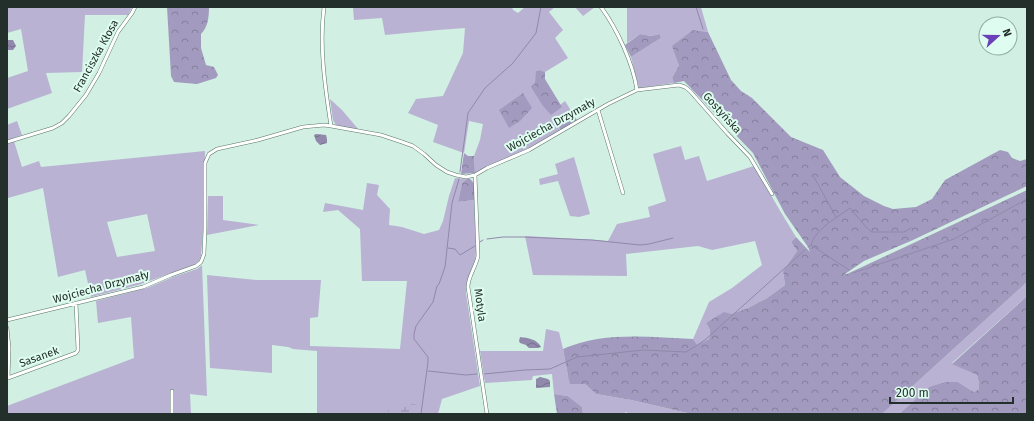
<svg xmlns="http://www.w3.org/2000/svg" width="1034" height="421" font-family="'Fira Sans',sans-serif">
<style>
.green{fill:#b9b2d3;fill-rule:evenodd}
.forest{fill:url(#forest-crowns)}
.wetland{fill:url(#wetland-marsh)}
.water{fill:url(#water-waves)}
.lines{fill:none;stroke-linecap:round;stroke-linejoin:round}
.stream{stroke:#9189ab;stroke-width:1}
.minor-casing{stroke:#5a756a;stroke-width:4}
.minor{stroke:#fff;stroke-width:3}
.labels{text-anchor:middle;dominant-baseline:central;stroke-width:4;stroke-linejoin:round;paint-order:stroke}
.street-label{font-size:11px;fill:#232f2a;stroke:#defdf0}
</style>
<defs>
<pattern id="forest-crowns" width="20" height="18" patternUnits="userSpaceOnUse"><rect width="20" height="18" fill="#a39bbf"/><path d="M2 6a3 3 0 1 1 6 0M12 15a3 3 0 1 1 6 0" fill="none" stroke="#847f9b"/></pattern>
<pattern id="wetland-marsh" width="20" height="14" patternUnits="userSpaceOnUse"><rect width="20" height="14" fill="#b9b2d3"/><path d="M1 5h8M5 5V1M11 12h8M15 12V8" fill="none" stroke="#9691ab"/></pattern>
<pattern id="water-waves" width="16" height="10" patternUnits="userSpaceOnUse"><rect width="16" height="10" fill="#9189ab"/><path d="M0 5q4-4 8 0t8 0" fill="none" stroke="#76708b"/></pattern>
</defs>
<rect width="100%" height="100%" fill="#d1efe3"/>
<!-- green -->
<path class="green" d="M7,7H132L128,15H85L82,72L46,73L52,93L7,109V78L28,71L21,29L7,33Z
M353,7H512L513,10L518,13L525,7H555L549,12L563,30L555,38L568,58L545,72L540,70L536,71L562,107L560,105L565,101L570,109L555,121L561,130L523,151L475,173L474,156L480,140L483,124L469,121L464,153L433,142L438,125L408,113L416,99L443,96L463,53L465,28L438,30L385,35L382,18L354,20Z
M575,7H595L583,16Z
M627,7H701L708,32L693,30L679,65L672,78L674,83L639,88L631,57L661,38L660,34L651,36L640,34L627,43Z
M330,99L342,110L359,130L336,125L333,120Z
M17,121L22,135L13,138L22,167L39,161L41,167L205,151L203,230L201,256L199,261L194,265L138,285L91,297L85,270L58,277L43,188L8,198L7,196V125ZM147,214L155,251L117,257L107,222Z
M681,146L685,160L699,156L707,181L754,166L779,209L796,237L791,242L797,251L783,271L785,285L767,298L748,308L706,323L710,330L709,339L697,346L693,339L709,302L732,288L762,265L755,241L712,250L698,246L626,254L627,276L533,275L525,236L597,240L608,241L617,224L650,217L648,207L666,201L653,154Z
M574,157L590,214L579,217L570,216L558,181L540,185L539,179L558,174L555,164Z
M455,178L467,179L462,183L458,202L474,200L476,252L475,263L467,281L466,293L480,386L442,399L438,414H317V351L293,349L288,347L272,345V373L210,368L207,275L256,280H321L318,317L310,318V346L400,349L407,281H362L360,229L338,210L323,212L325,203L363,210L367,183L379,185L377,195L390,209L389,225L402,227L424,234L439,230L443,221L449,196Z
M208,196H223V220L259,225L207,235Z
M202,265L207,396L190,394L191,414H7V406L134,358L131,317L98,323L96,301L147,288L173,277L197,269Z
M1027,282V296L952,363L977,375L979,383V389L974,392L958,382L929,387L899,414H882Z
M546,329L559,332L563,349L568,376L585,384L596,394L631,400L692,414H632L625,412V414H583L582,407L568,396L554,394L552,374L533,376L532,380L485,383L480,351H543Z"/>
<!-- forest -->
<path class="forest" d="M167,7H209C209,17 208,27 201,34V48L206,65L214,67L218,75L216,78L197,84L174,82L171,76Z
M693,30L708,32L731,80L741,91L752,98L791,137L823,150L840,177L864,196L884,206L893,209L916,207L932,199L945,180L1000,150L1008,152L1012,158L1020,161L1027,159V186L913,240L864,261L845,274H847L1027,190V282L882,414H692L631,400L596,394L585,384H570L568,376L563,349C602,331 651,337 693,339L697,345L709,339L710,330L706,323L724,312L731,314L748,308L767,298L785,285L783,271L797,251L791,242L796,237L810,252L808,247L785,214L753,153L684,81L674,83L672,78L679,65L672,46Z
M640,34L651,36L660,34L661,38L631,57L625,45Z
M540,70L545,72V79L562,107L551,115L543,106L531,87L535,83L536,71Z
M523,93L532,108L520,121L509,128L499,110Z
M570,109L577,120L561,130L555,121Z
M464,153L468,156H474L475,173L461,174Z
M467,179H470L474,183V200L458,202L462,183Z
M1027,296V414H899L929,387L946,382H958L974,392L979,389V383L977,375L952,364Z
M554,394L568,396L582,407L583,414H557Z"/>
<!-- wetland -->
<path class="wetland" d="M408,403L418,405L417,414H388V409Z"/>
<!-- water -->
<path class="water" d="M7,40H13L16,46L13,50H7Z
M316,134L326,135L327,139V143L320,145L316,141L314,135Z
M520,337C528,338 537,339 541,347L538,348H529L526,345L520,343L519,341Z
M540,377L548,379L550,381V387L536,388V379Z"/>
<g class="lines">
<!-- stream -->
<path class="stream" d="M696,7L703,29
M460,172L468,113L485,88L513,63L536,33L541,7
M814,177L836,217
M487,239L503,237H523L592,240L640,245L649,244L673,238
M480,242L483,240
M811,245C815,229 838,217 850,208L866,227L872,232H904L911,228
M808,247L811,245L849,270
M448,248L455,249L460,255L475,246
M853,273L954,239L1027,199
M428,371L466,375L477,374
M484,374L525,370L550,369L577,357L644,350L686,352L696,346L706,339L805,250
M421,414L428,362V357L414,339V334L416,326L433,302L437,286L439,284L445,267L452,203L459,179"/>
<defs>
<path id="minor" d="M324,7C319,46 325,87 331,126
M601,7C617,29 633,63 637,90
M598,110L623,193
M7,142L53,128L62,123L69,116L86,95L99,73L118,32L132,13L135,7
M475,175L478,256C476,267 468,276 468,287L487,414
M7,320L143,287L171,275L196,266L201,262L204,254L205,229V163L209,154L217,149L258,140L303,127L324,125L331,126L381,135L402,142L413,146L424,154L436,165L447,172L456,175L466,177L475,175L487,168L529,150L608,104L637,90L679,85L685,87L690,91L727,133L750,157L772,194
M7,328L9,348L8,378L76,353L78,350L76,303
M172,391V414"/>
</defs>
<!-- minor casing -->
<use href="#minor" class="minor-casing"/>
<!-- minor -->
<use href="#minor" class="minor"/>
</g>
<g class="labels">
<!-- street labels -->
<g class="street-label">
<text transform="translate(96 56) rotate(-61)">Franciszka Kłosa</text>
<text transform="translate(722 113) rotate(48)">Gostyńska</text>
<text transform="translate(551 125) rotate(-29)">Wojciecha Drzymały</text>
<text transform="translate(101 287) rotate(-15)">Wojciecha Drzymały</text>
<text transform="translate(480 305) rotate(82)">Motyla</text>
<text transform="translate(39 357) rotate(-20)">Sasanek</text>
</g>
</g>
<!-- border -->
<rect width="1034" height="421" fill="none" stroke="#232f2a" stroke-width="16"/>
<!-- north arrow -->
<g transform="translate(998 36) rotate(69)"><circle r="19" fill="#defdf0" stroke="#93aba1"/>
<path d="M0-3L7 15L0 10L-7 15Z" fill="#6b40b8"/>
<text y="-6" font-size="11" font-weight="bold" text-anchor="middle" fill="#232f2a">N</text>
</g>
<!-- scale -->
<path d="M890 397v6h123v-6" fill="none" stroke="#232f2a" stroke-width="2"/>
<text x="896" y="397" font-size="12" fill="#232f2a" stroke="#defdf0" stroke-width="3" paint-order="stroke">200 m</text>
</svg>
